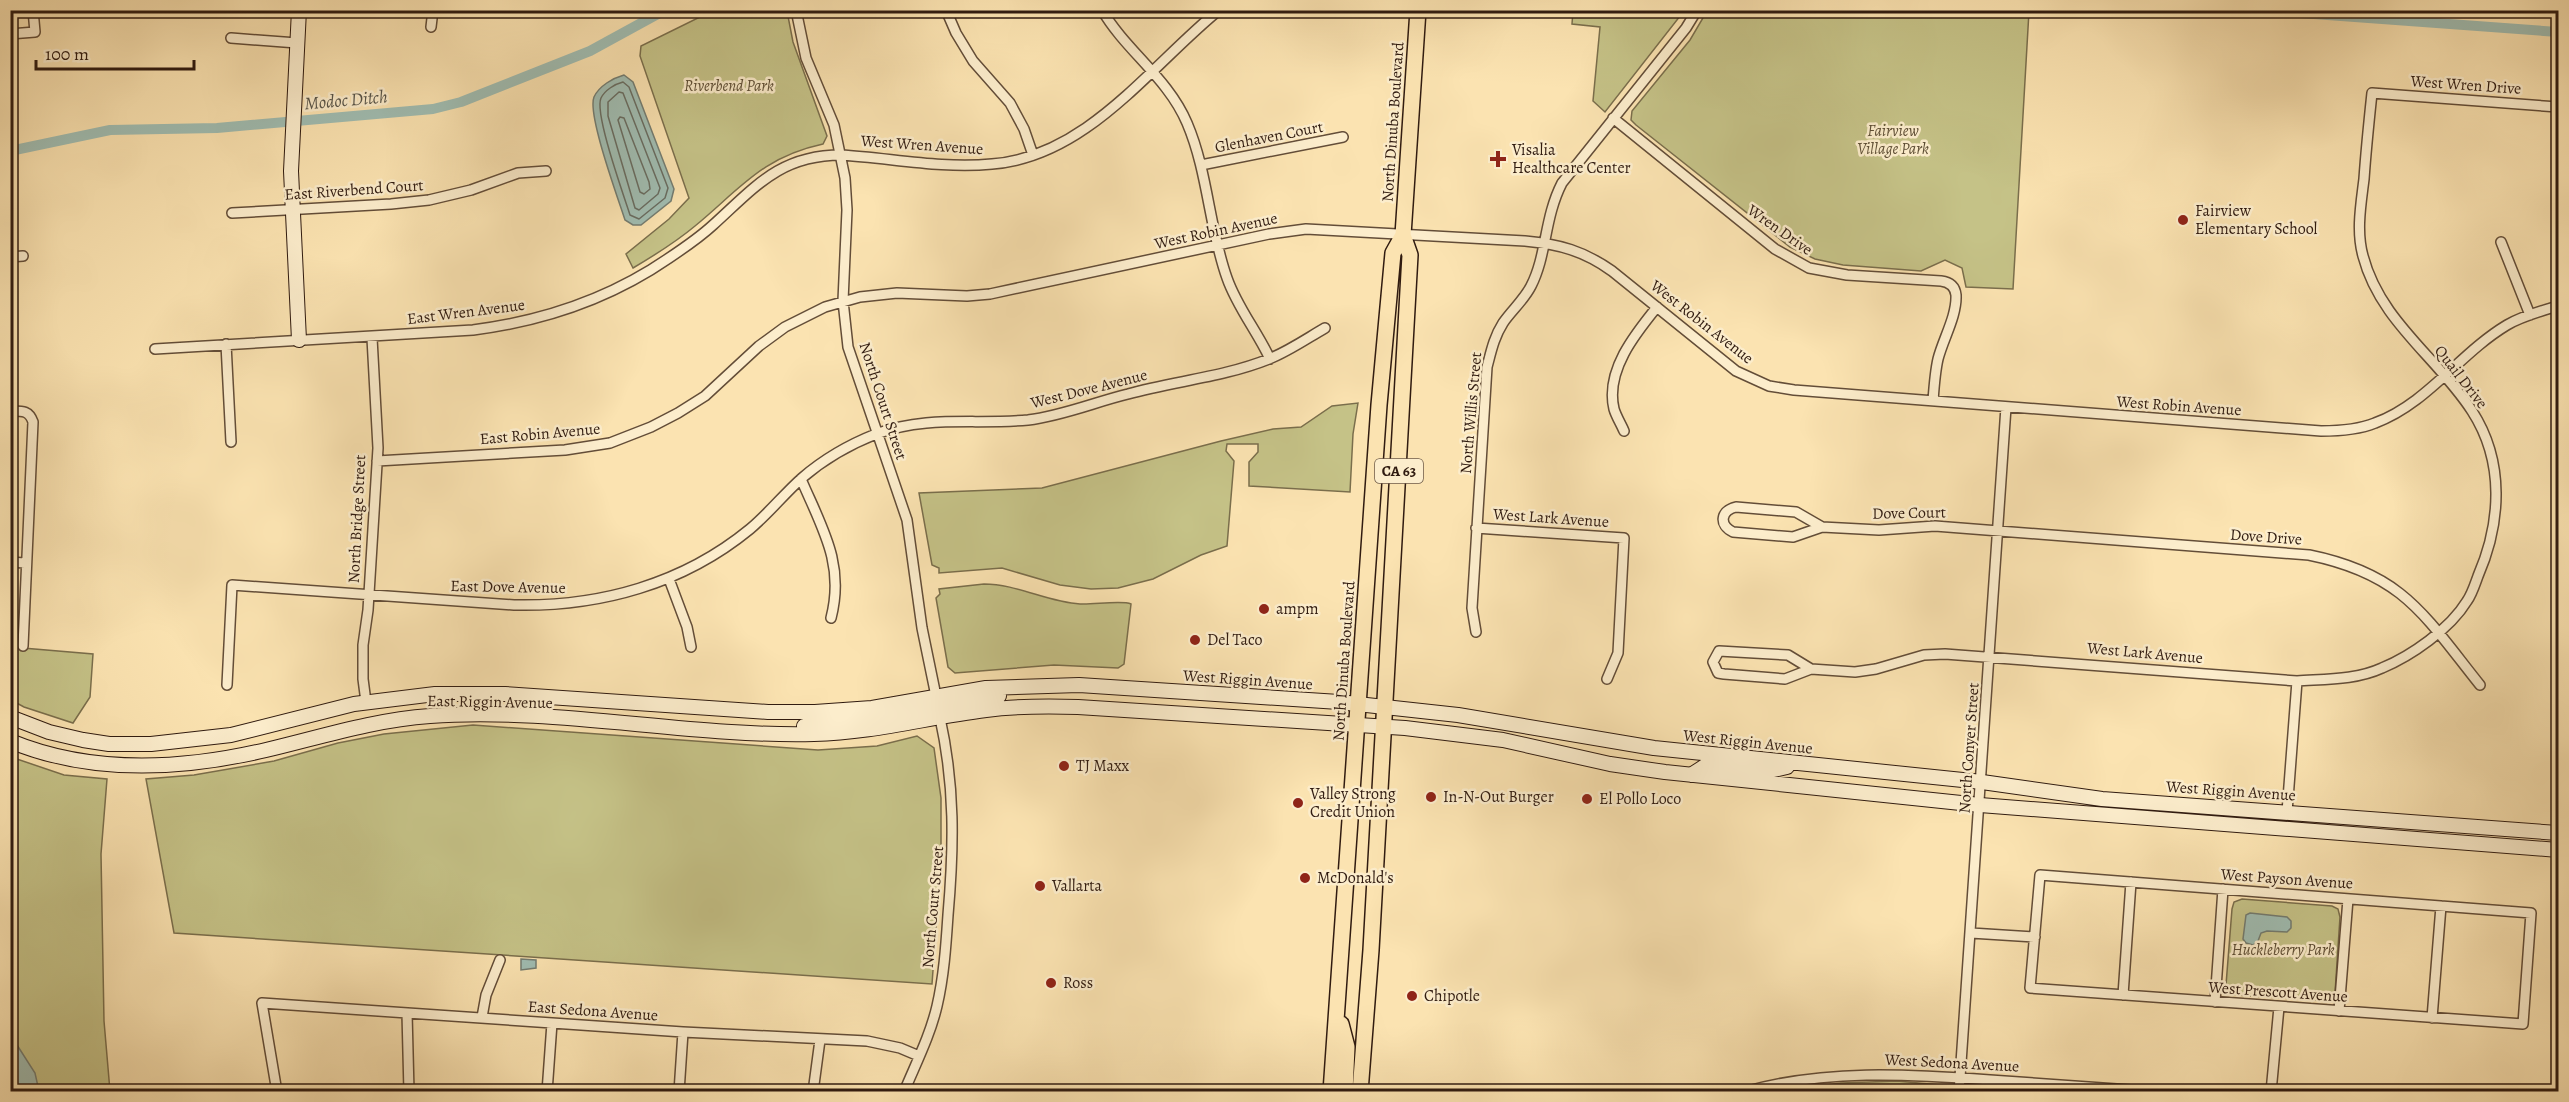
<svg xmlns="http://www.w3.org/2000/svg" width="2569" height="1102" font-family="Alegreya,serif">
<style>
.green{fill:#c5c287;stroke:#7a6e4c;stroke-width:1.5}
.water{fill:#a0bdb2;stroke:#737c71;stroke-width:1.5}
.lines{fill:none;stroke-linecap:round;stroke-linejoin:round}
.shore{stroke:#686c61;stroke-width:1.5}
.canal{stroke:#a0bdb2;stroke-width:10}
.street-casing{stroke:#634d38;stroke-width:12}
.secondary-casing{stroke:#301b10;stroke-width:16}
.primary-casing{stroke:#301b10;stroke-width:18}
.street{stroke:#fcedcc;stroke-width:9}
.secondary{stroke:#fcedcc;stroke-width:14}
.primary{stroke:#fbe3b1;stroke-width:15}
.poi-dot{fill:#8f2418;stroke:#fcedcc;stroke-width:2}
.labels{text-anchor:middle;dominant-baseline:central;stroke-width:5;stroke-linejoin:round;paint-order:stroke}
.shield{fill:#fcedcc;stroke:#6d5a48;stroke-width:1.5}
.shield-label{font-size:15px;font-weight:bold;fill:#301b10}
.street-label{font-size:16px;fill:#301b10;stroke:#fcedcc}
.park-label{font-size:16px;font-style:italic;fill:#5d4d34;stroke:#fcedcc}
.poi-label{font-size:16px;fill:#301b10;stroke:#fcedcc;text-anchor:start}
.water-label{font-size:18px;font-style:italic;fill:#575449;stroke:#fcedcc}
</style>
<rect width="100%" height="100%" fill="#fbe3b1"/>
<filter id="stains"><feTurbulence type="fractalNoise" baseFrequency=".00333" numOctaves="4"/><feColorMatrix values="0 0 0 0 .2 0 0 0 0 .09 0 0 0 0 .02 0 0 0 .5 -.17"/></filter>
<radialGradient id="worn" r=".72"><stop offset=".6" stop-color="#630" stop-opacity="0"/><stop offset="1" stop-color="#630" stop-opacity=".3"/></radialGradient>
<!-- green -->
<path class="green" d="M712,11H787L793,42L827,136L823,144C762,157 740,189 695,226C676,242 655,255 633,268L626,254L669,219L689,198L640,56L641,46Z
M1573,11V10L1684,11L1605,112L1593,101L1600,27L1572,24Z
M1707,11H2029L2013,289L1966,287L1962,268L1945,260L1921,271L1843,265L1815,259L1790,247L1636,125L1631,120L1632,111L1690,40Z
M1358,403L1353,434L1350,492L1249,486V462L1258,452V444H1227L1226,451L1234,461L1227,546L1201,555L1153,579L1118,588L1091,589L1060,585L1002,568L939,573V568L932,565L919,493L1042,488L1221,441L1273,429L1301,427L1332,406Z
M984,584C1017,584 1047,602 1080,604C1092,605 1122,600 1131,604L1124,664L1118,668L1054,665L955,673L948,667L936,598L940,594L939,589Z
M11,647L93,654L90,697L73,723L24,707L11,700Z
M473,725L818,750L877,746L917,736L934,748L941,798V860L932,984L174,933L146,779L194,775L274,761L338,743L384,734Z
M11,757L64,775L107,779L101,854L104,1021L110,1091L11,1092Z
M2242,899L2332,906L2338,909L2340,917L2335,993L2332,999L2326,1001L2236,995L2228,992L2226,985L2232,909L2234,902Z
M1897,1081L1940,1085L1947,1091H1781L1841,1083Z"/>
<!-- water -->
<path class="water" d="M624,75L633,82L674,189L671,201L641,225H633L625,220C618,198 587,114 594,97C599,86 613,78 624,75Z
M2250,913L2287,917L2291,921V928L2287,932L2267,931L2261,933L2258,941L2253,945L2246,943L2243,939L2246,915Z
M521,959L536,960V968L521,970Z
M10,1034L35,1073L39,1091H11Z"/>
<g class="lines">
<!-- shore -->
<path class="shore" d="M623,82L629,87L668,188L665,198L639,219L630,215C624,196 594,113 601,98C605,90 615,84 623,82Z
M619,92L623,93L660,188L658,194L639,210L635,208L608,116V102Z
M620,117L624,118L649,182L650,189L644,194L640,192L618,120Z"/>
<!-- canal -->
<path class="canal" d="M2259,10L2558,32
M10,151L110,130L217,128L433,109L461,102L590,51L665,10"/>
<defs>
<path id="street" d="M796,10L806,58L834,125L845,178L847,210L843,301L848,347L907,520L922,628L936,696
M946,10L956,33L973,61L1010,103L1024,129L1033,155
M1102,10C1126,51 1168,78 1187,123C1208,172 1209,228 1227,278C1237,307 1257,331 1270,359
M431,27L433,10
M10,34L35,32L33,10
M231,38L297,43
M1613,118L1775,249L1809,268L1847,275L1941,281C1949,282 1955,286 1956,295C1957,316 1943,339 1938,359C1935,372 1934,387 1933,401
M1201,165L1343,137
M232,213L391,204L429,200L471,190L518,173L546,171
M2501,242L2530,315
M10,257L23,256
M226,344L231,442
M155,349L473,330C543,321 611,298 669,258C684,248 700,237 713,225C755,187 780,155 841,155C891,158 942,169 992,164C1087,157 1150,66 1219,10
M10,411C22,411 29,410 33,422L23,646
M1624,431C1621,424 1616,416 1614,409C1605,371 1635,334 1657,307
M377,461L565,450L610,443L651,427L678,413L705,396L759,346L785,327L825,307L860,297L897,293L967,296L990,294L1269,234L1306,229L1525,241C1559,244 1584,251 1612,271L1736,371L1769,386L1794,390L2321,431C2340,431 2358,430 2375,423C2427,404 2460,353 2507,325C2522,316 2541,311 2558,306
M801,479C822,528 845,564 831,618
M1822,527L1793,537L1733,532C1719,525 1720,511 1736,507L1796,512L1822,527L1879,530L1935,526L2309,555C2403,574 2424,615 2480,685
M1476,528L1624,538L1618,653L1607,679
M10,562L25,563
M669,579L687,627L691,647
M1476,632L1472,608L1487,367C1491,352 1494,337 1503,323C1511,311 1524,300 1531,286C1547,255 1544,218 1562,183L1686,28L1697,10
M1811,669L1785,679L1724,674L1718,673L1713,662L1719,651L1788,655L1811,669L1855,672L1876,669L1924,655L1945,654L2297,681C2326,679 2356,680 2382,668C2411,656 2450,629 2467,601C2472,594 2475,584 2478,576C2501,523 2505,462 2472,411C2437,357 2380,321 2363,256C2356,231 2361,204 2364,179C2366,150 2369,121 2372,93L2558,107
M227,685L232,585L514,605C600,607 683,584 750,529C769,513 784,494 802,478C824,459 848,445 876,434C928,415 975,425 1028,420C1062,416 1095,402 1128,394C1175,381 1224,377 1269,359C1289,351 1306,339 1325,328
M366,702L363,679V645L368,610L378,448L372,338
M2287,812L2297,681
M2040,875L2531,913L2523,1024L2030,988Z
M1971,933L2035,937
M2123,995L2131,882
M2215,1002L2223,889
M2339,1011L2348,899
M407,1013L409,1092
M482,1017L486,995L500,960
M2432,1018L2441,906
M277,1092L262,1003L683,1032L867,1041L900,1048L919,1056
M547,1092L552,1023
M679,1092L683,1032
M813,1092L820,1040
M904,1092C916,1063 930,1036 937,1006C944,976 946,945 948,915C954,846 955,786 940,718
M1744,1092C1825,1069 1907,1074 1990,1080C2046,1084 2103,1088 2159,1092
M1959,1092L2006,407
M2271,1092L2279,1007"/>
<path id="secondary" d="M299,10L291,171L299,340
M10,717L49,732L83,740L109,744H151L231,735L354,704L435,694H505L768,712H815L872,708L986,688L1079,685L1339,702L1458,715L1654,748L1982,782L2102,799L2558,833
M940,718V711L945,705L999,696
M804,726C826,724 916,719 930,708C934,705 935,701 936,696
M10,741C92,775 181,770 266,750C321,737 373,720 430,716C557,707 687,737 814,734C873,733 928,717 986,710C1016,706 1047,706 1078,707L1405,728L1503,740L1610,764L1665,772L1980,805L2558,850
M1691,775L1705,766L1769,771L1787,767"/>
<path id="primary" d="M1341,1024L1347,1047L1345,1092
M1331,1092L1379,405L1393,253L1403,235
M1360,1092L1371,950L1410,255L1403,235L1418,10"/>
</defs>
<!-- street casing -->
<use href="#street" class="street-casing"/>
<!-- secondary casing -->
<use href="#secondary" class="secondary-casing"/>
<!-- primary casing -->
<use href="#primary" class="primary-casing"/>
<!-- street -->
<use href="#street" class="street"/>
<!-- secondary -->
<use href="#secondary" class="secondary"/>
<!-- primary -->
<use href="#primary" class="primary"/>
</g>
<!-- markers -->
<g class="poi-dot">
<path d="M1495 150h6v6h6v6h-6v6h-6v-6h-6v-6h6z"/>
<circle cx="2183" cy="220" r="6"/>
<circle cx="1264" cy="609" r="6"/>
<circle cx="1195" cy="640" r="6"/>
<circle cx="1064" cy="766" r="6"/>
<circle cx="1431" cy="797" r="6"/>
<circle cx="1587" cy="799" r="6"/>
<circle cx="1298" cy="803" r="6"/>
<circle cx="1305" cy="878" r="6"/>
<circle cx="1040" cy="886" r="6"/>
<circle cx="1051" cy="983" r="6"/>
<circle cx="1412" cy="996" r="6"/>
</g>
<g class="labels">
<!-- shield labels -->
<rect class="shield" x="1375" y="459" width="48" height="24" rx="4.5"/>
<g class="shield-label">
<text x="1399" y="471">CA 63</text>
</g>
<!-- street labels -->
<g class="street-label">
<text transform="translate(2466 85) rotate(4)">West Wren Drive</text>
<text transform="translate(1393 122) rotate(-86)">North Dinuba Boulevard</text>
<text transform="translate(1269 137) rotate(-11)">Glenhaven Court</text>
<text transform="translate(922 145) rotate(4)">West Wren Avenue</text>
<text transform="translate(354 190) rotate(-4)">East Riverbend Court</text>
<text transform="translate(1780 230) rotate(35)">Wren Drive</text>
<text transform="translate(1216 231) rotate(-12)">West Robin Avenue</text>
<text transform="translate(466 312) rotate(-7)">East Wren Avenue</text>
<text transform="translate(1702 322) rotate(38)">West Robin Avenue</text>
<text transform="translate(2461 377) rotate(52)">Quail Drive</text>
<text transform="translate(1089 389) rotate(-14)">West Dove Avenue</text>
<text transform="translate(883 401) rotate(72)">North Court Street</text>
<text transform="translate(2179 406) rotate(4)">West Robin Avenue</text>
<text transform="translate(1471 413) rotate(-85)">North Willis Street</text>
<text transform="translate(540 434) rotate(-5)">East Robin Avenue</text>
<text transform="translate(1909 513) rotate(-1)">Dove Court</text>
<text transform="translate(1551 518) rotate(4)">West Lark Avenue</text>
<text transform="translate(357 519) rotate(-87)">North Bridge Street</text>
<text transform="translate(2266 537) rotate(4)">Dove Drive</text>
<text transform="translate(508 587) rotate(1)">East Dove Avenue</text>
<text transform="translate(2145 653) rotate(5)">West Lark Avenue</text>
<text transform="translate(1344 661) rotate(-86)">North Dinuba Boulevard</text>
<text transform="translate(1248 680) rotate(4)">West Riggin Avenue</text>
<text transform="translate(490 702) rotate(1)">East Riggin Avenue</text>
<text transform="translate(1748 742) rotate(6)">West Riggin Avenue</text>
<text transform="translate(1969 748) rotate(-86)">North Conyer Street</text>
<text transform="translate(2231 791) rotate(4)">West Riggin Avenue</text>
<text transform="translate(2287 879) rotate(4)">West Payson Avenue</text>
<text transform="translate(933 907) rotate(-85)">North Court Street</text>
<text transform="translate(2278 992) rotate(4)">West Prescott Avenue</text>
<text transform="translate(593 1011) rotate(4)">East Sedona Avenue</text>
<text transform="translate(1952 1063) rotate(3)">West Sedona Avenue</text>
</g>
<!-- park labels -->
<g class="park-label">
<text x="729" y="86">Riverbend Park</text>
<text x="1893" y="131">Fairview<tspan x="1893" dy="18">Village Park</tspan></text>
<text x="2283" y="950">Huckleberry Park</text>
</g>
<!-- poi labels -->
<g class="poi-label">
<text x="1512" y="150">Visalia<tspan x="1512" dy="18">Healthcare Center</tspan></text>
<text x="2195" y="211">Fairview<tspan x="2195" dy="18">Elementary School</tspan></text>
<text x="1276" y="609">ampm</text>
<text x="1207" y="640">Del Taco</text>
<text x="1076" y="766">TJ Maxx</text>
<text x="1310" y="794">Valley Strong<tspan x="1310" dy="18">Credit Union</tspan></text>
<text x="1443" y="797">In-N-Out Burger</text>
<text x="1599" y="799">El Pollo Loco</text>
<text x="1317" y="878">McDonald's</text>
<text x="1052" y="886">Vallarta</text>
<text x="1063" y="983">Ross</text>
<text x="1424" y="996">Chipotle</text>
</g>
<!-- water labels -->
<g class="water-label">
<text transform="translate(346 100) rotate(-5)">Modoc Ditch</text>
</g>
</g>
<!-- margin -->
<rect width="2569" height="1102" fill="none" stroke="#fbe3b1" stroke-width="36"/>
<rect x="12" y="12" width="2545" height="1078" fill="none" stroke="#301b10" stroke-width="3"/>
<rect x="18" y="18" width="2533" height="1066" fill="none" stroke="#301b10" stroke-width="1.5"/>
<!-- scale -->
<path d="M36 60v9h158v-9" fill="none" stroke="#301b10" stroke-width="3"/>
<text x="45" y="60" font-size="18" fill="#301b10" stroke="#fcedcc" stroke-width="4.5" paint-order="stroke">100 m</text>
<rect width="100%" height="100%" filter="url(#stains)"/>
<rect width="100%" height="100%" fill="url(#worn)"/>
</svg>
